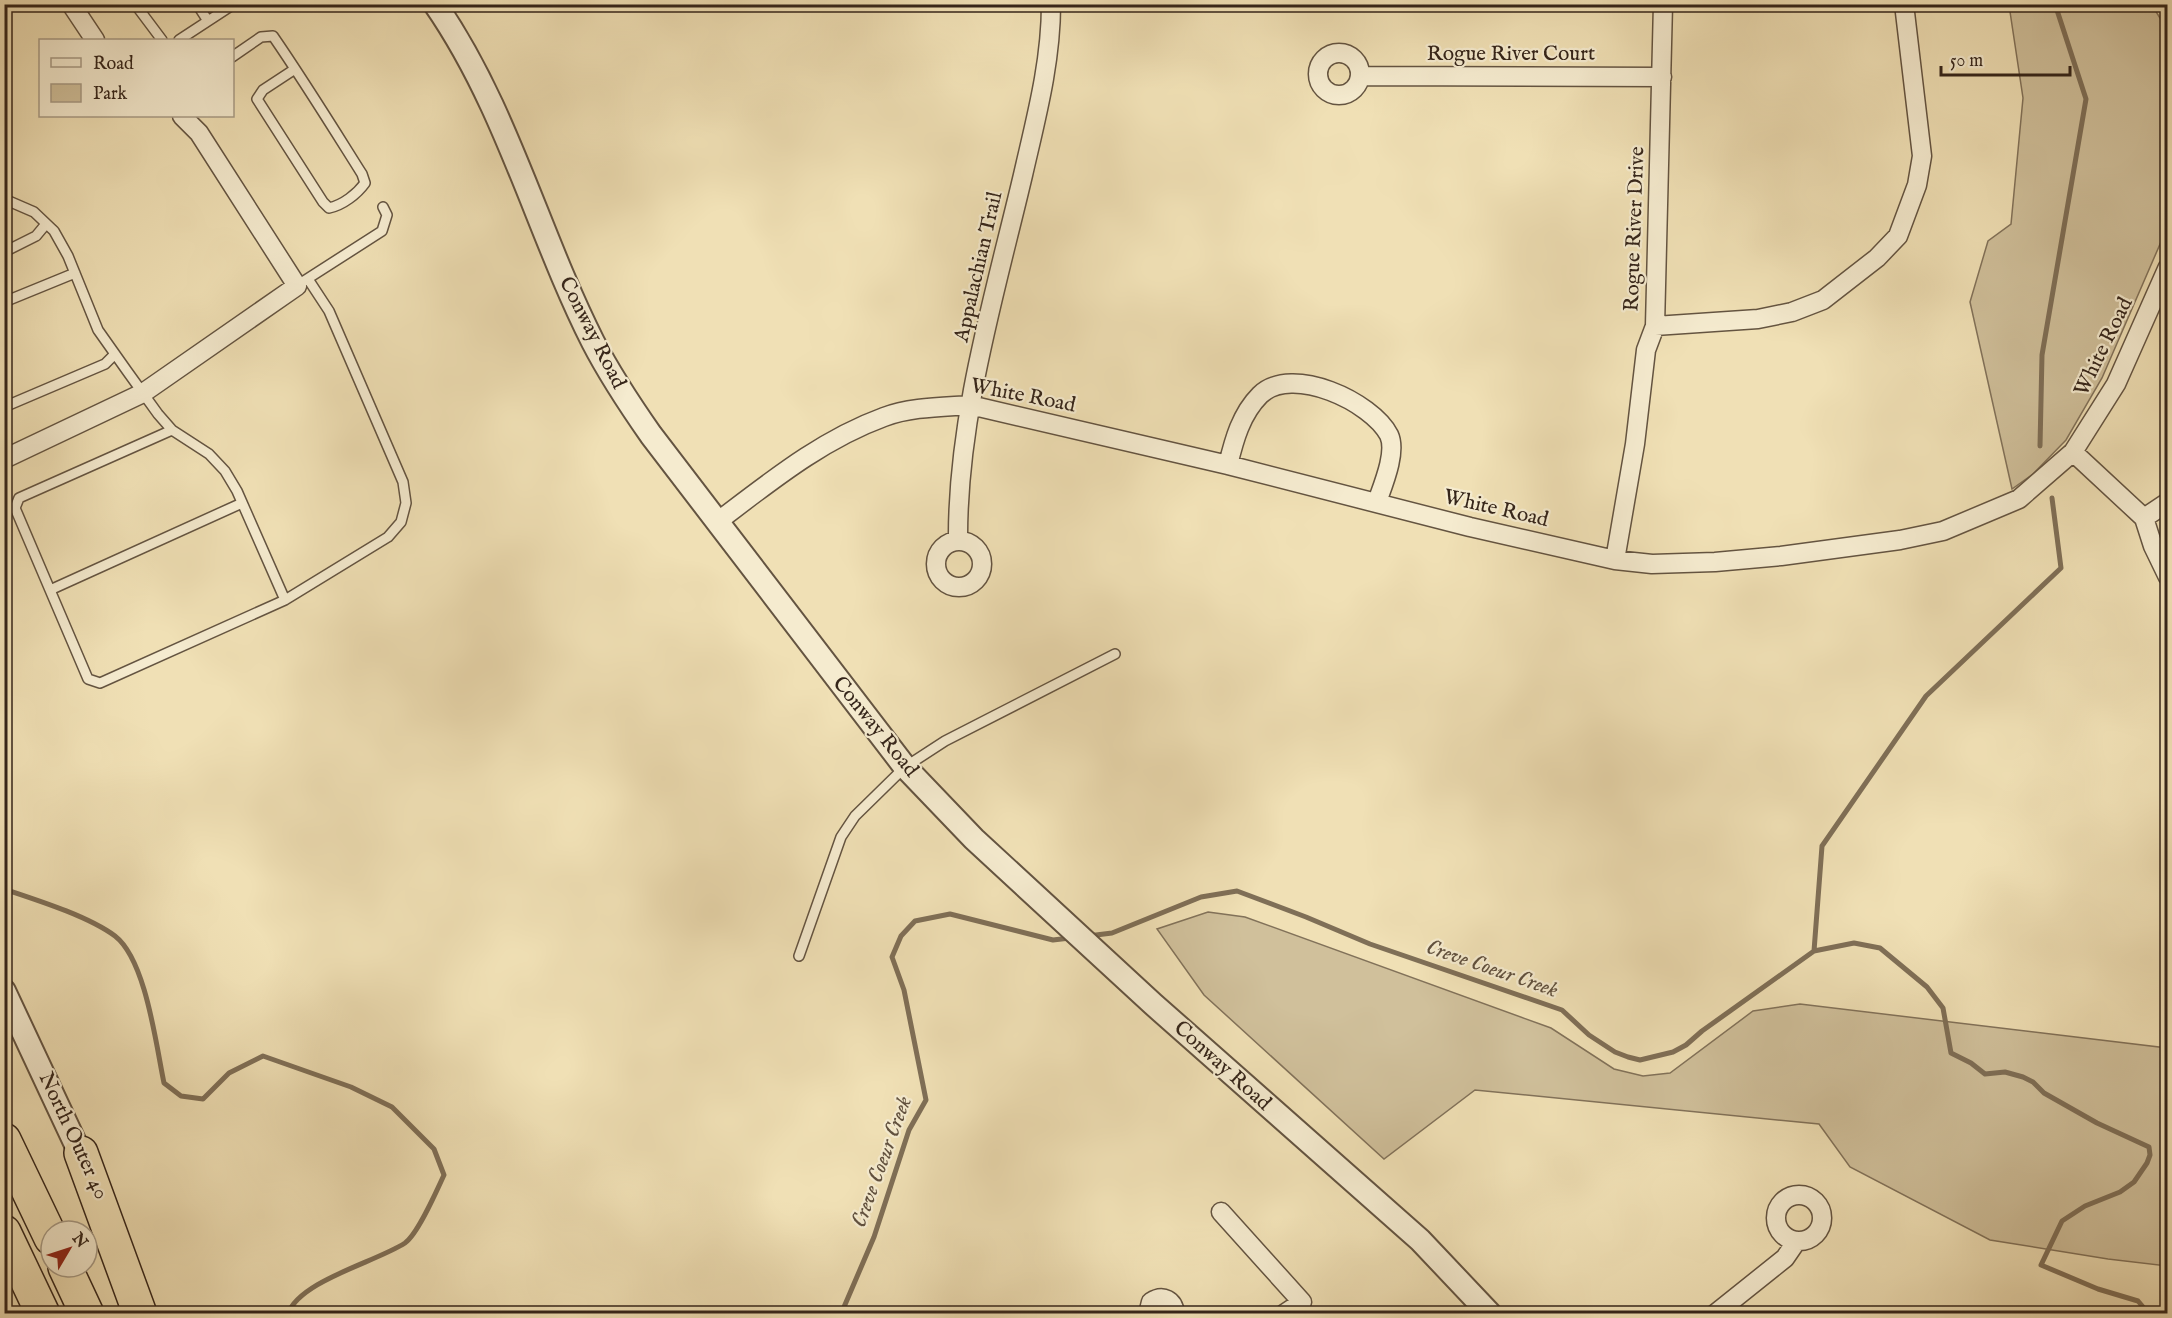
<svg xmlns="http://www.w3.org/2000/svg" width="2172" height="1318" font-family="'IM FELL English',serif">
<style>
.green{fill:#d0c09b;stroke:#82725a;stroke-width:1.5}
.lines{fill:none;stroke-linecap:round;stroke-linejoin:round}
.stream{stroke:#7f6f57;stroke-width:5}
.service-casing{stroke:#645441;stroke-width:12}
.minor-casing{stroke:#645441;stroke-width:21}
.tertiary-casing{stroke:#645441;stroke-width:26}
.motorway-casing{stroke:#35251a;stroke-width:36}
.service{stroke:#f5ebcf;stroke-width:9}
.minor{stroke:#f5ebcf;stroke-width:18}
.tertiary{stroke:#f5ebcf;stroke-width:22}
.motorway{stroke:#f0e0b5;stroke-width:33}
.labels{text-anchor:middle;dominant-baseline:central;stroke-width:4.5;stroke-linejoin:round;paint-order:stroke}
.street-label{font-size:21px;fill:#35251a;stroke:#f5ebcf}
.water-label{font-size:22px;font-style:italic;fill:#60503e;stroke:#f5ebcf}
</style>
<rect width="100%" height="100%" fill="#f0e0b5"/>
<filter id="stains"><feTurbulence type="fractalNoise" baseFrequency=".00333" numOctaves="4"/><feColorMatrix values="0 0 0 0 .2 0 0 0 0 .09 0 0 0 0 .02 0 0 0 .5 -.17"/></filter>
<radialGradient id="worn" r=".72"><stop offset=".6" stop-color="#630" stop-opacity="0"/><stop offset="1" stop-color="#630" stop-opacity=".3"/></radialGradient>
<!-- green -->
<path class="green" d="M2009,5H2152L2168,31L2167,228L2102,378L2066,440L2033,474L2012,489L1970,302L1988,241L2011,224L2023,98Z
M1208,912L1245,917L1551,1028L1614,1069L1643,1076L1670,1073L1753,1011L1800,1004L2167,1048V1266L2108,1259L1990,1240L1850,1167L1819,1124L1475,1090L1384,1159L1204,995L1157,929Z"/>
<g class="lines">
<!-- stream -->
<path class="stream" d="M2040,446L2042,355L2086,99L2055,4
M4,889C37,900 88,916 115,936C146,960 156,1045 164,1083L181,1096L203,1099L229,1073L263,1056L351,1087L392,1107L434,1149L444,1175C437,1190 418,1234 405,1243C376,1262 299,1281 288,1314
M1088,936L1112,933L1201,897L1237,891L1306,917L1370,944L1562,1010L1589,1035L1615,1052L1628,1057L1640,1060L1673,1052L1686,1045L1702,1031L1814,951L1854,943L1880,948L1927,987L1943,1008L1951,1053L1971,1063L1985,1074L2005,1072L2023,1077L2033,1082L2044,1093L2097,1123L2149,1147L2150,1155L2147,1163L2134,1182L2120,1192L2085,1206L2062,1221L2041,1265L2098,1289L2138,1301L2149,1314
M1814,951L1822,846L1926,696L2061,568L2052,498
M841,1314L874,1237L909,1130L926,1100L904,990L892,957L901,936L915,921L950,914L1053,940L1070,938"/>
<defs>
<path id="service" d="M135,4L162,40
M197,4L208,21
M179,40L234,4
M232,57L261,37L273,36C304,81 333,128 362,174L365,183C357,194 343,205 329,208L323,202L257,99L263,90L295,69
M4,199L34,212L54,231L68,256L98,330L127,371L158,414L172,430L209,454L225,471L237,491L285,600
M4,252L36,236L46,224
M304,281L382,231L387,215L383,207
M4,302L75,273
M4,407L105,364L115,354
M172,430L19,498L15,508L50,590L242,503
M50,590L88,679L100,683L285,600L388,537L401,522L406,503L403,482L329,311L308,279
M799,956L841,837L855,816L905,767L945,741L1115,654"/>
<path id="minor" d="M71,4L95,40
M1318 74a21 21 0 1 1 42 0a21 21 0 1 1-42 0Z
M1360,76L1662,77
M1655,326L1758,319L1792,312L1823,300L1877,258L1898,236L1917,185L1922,156L1904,4
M2073,452L2144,518L2153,546L2168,577
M4,459L143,393L297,286L199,133L182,116
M1228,465C1234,440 1241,414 1260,395C1292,364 1372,402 1389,435C1397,452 1383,485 1377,502
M2144,518L2168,502
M717,522C770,482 821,440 884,417C910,407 942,407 970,405L1228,465L1470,527L1615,560L1652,564L1715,562L1781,556L1900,540L1943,531L2019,499L2073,452L2116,384L2168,267
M958,541C957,418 995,294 1023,175C1036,118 1051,63 1051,4
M936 564a23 23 0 1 1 46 0a23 23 0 1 1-46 0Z
M1615,560L1635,444L1646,350L1655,326L1663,4
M1776 1218a23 23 0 1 1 46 0a23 23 0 1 1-46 0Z
M1221,1212L1302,1302L1284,1314
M1148,1314L1151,1302C1163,1294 1174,1300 1175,1314
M1715,1314L1785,1258L1796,1242"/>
<path id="tertiary" d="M435,4C507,108 537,231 593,342C610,375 630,405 651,435L905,767L974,839L1153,1004L1420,1240L1490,1314
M4,991L86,1166"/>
<path id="motorway" d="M4,1140L51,1238
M81,1153L140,1314
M4,1232L43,1314
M65,1267L87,1314"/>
</defs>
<!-- service casing -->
<use href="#service" class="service-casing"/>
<!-- minor casing -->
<use href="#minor" class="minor-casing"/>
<!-- tertiary casing -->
<use href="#tertiary" class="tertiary-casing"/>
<!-- motorway casing -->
<use href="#motorway" class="motorway-casing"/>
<!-- service -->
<use href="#service" class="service"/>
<!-- minor -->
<use href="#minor" class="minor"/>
<!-- tertiary -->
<use href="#tertiary" class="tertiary"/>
<!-- motorway -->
<use href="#motorway" class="motorway"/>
</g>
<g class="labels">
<!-- street labels -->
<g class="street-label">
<text x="1511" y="54">Rogue River Court</text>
<text transform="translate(1635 229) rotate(-88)">Rogue River Drive</text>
<text transform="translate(979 267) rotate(-77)">Appalachian Trail</text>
<text transform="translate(592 333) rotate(63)">Conway Road</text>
<text transform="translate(2104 347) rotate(-64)">White Road</text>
<text transform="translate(1023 396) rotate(11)">White Road</text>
<text transform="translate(1496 509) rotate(13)">White Road</text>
<text transform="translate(875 727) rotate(51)">Conway Road</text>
<text transform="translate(1222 1066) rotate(42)">Conway Road</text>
<text transform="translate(73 1136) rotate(65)">North Outer 40</text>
</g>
<!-- water labels -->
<g class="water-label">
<text transform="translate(1492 969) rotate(19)">Creve Coeur Creek</text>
<text transform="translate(882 1162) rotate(-70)">Creve Coeur Creek</text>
</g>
</g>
<!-- margin -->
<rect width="2172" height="1318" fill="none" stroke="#f0e0b5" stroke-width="24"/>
<rect x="6" y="6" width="2160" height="1306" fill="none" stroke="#35251a" stroke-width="3"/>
<rect x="12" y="12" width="2148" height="1294" fill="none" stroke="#35251a" stroke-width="1.5"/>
<!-- legend -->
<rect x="39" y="39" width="195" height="78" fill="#f5ebcf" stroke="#a89c87" stroke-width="1.5"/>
<rect x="51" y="58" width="30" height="9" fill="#f5ebcf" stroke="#a89c87" stroke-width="1.5"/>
<text x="93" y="69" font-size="18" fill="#35251a">Road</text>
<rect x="51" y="84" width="30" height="18" fill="#d0c09b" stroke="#a89c87" stroke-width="1.5"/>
<text x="93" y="99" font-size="18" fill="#35251a">Park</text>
<!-- north arrow -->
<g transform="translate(69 1249) rotate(51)"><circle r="28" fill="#f5ebcf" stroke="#a89c87" stroke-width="1.5"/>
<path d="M0-4.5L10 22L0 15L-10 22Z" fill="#8f2418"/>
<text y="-9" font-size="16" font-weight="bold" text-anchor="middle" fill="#35251a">N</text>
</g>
<!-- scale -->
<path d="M1941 66v9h129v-9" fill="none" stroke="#35251a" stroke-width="3"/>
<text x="1950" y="66" font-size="18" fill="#35251a" stroke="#f5ebcf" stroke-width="4.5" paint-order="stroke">50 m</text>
<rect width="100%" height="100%" filter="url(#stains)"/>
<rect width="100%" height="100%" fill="url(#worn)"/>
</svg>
